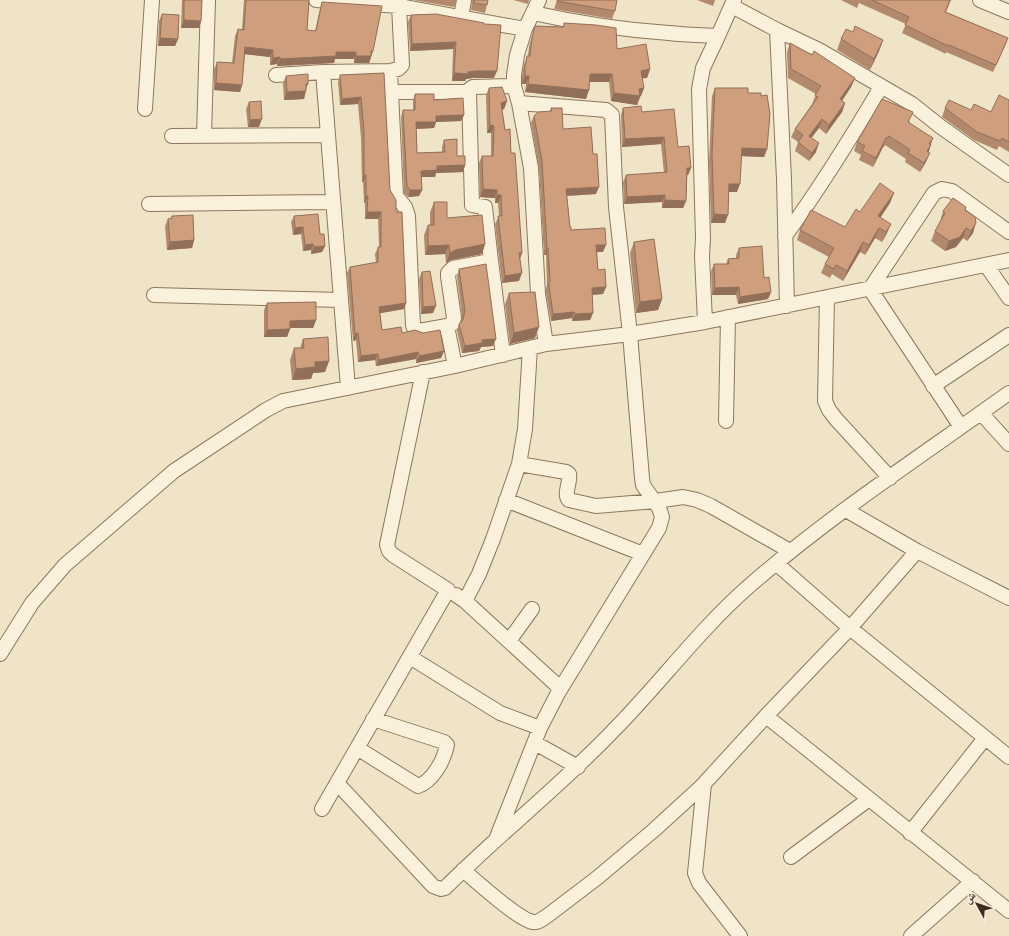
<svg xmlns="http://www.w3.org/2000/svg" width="1009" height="936" font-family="'Zilla Slab','Noto Naskh Arabic',serif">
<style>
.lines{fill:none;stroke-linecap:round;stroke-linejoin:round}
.street-casing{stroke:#8d765c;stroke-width:16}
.street{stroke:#faf1dc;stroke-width:14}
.wall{fill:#b2896c}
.shaded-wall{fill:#916f58}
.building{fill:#cf9f7d;stroke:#916f58}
</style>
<rect width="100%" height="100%" fill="#f0e4c8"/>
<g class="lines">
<defs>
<path id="street" d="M316,0L399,6L525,29
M539,0L525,29L517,55L514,75V86L519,103L531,168L538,294L546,344
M980,0L1009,12
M732,6L777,30L819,50L912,104L941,127L1009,175
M533,13C578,23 623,30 669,33C686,35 702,35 718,36L734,0
M461,17L464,0
M777,30L784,179L787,306
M390,71L396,196L405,207L408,216L413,325L414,328L419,331L447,326L455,366
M323,72L348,388
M276,75L323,72L390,71L398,69L402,65L399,6L400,0
M391,92H469
M145,109L152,0
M172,136L328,135
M204,136L208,0
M149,204L333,202
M785,236C820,188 851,138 881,87
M986,265L1009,298
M154,295L341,300
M827,297L825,401L829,410L836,419L890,478
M705,322L702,256L703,239L699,89L703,68L718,36
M447,326L452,324L454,318L448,276V273L453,268L491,261
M503,355L491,261L485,207L472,205L469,92L470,89L473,87L514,86
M933,386L1009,335
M981,413L1009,444
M726,421L728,317
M961,427L870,289L934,193L942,189L952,191L1009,232
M519,464L566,472L569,474C571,482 563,494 569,500L596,506L656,501L683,497L697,500L711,506L790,551
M506,500L643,554
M846,510L917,551L1009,598
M777,564L850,628L1009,757
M456,595L465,601L560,688
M465,601L479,574L493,539L519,464L525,429L530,348
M509,641L532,609
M0,654L32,603L65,565L174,471L266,410L283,401L455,366L546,344L630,334L705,322L1009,260
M410,657L500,713L540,728
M766,716L1009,911
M535,743L578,767
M357,748L418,786C433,781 444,760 447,745L444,742L373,719
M337,783L433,886L441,889L445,888C499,834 558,788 611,733C658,686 698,631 748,587C829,516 921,456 1009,393
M704,784L695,873L699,883L740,936
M322,809L448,590L393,555L389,551L387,545L423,372
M910,833L985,738
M497,837L540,728L558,693L659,528L662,517L659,508L643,485L642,478L630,334L616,207L612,115L606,110L519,103
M791,857L869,799
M463,870C476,881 519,920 533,922C538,923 542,919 547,916L597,878L654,830L701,787L766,716L850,628L917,551
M911,936L973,881"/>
</defs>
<!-- street casing -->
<use href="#street" class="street-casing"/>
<!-- street -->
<use href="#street" class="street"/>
</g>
<!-- wall -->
<path class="wall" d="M182,0H202L201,21L199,28H181Z
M244,0H309L307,30L315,31L320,9L322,2L371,58L369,63H354V59H335L334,63L277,66V64L270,65V57L245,54L242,85L240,92L214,90V69L217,62L232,63L235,36L238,29H242Z
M413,0H457L454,7Z
M472,0H488L487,5L485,13L471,10Z
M513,0H529L528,4Z
M557,0H617L615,11L612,19L554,9Z
M697,0H715L713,6Z
M841,0H951L946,12L1008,38L993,72L946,52V54L902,33L906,24L859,3L857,8Z
M162,14L178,39L175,46H158L159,21Z
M411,15L484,24L494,78H473L466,79L465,81H452L453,49L410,51L408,22Z
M564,23L617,49L650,69L647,78H642L644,88L637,105L611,101L609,82H590L586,99L525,92L526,84H522V76L524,64L528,56L529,46L535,26L563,27Z
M853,32L883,40L879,51L870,70L837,50L841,39Z
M790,43L855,78L851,87L842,101L845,103L842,112L826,134L819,128L811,138L816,152L809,161L795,151L798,142L791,137L795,129L812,104L816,94L788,78L787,52Z
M384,73L390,190L396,212L406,303L404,309L380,313L382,330L402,333L444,351L441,358L416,363V359L376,366L375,360L358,362L356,340L353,341L347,273L350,267L376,263L375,254L378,247H379L378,219H365V203H364L363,182H362L361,138L358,104L340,105L338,82L340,75Z
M286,76L306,88L304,99L284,100L283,83Z
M489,88L507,101L504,109L502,110L505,130L511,153L522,253L520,259L519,281L502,283L495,224L499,216L498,203H495V198L480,197L479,163L482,156H491V133H487L486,95Z
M715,88L761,96L767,149L764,157L741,156L737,192H729L725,223H711L709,162L712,96Z
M415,94L434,100L464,115L461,121L436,122L434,128L416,129L417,153L442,152V147L444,140L465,165L463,172L436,173L435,177H421L422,190L419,196L408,197L404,193L401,117L403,110H413V100Z
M1009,100V152L999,146L997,150L974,140L942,117L945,108L991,112Z
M249,102L259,127H248L246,109Z
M551,108L563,129L593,154L596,194L567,196L570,227L571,230L603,252H597L598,270L606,287L603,294L592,295L593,313L590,320L572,321V318L551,321L546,293V288L547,285L546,255H544L539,168L531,123L534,116L550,111Z
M623,108L642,112L678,147L691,168L688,175H687L686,201L683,208H662V202L624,204L623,182L626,175L664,173L661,144L622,147L621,115Z
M910,121L909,123L931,145L928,152L926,162L920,172L905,162L906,159L885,145L884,147H883L873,167L859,160L861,155L854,151L857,142Z
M434,202L447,218L485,244L482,254L451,260L446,263L445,254L425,255L424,235L428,225H430V212Z
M890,203L880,217L887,233L882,242L875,238L865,255L860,252L843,281L832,274L830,278L821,273L825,264L829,257L797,240L800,230L845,227L860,212Z
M965,210L973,233L967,241L963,238L956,247L945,251L931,241L935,231L940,222L943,211Z
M172,216L194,240L192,248L167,250L165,226L168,219L171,218Z
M294,216L320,234L325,246L322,252L311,254V250L303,251L301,234L293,235L291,222Z
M634,242L662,299L658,310L636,313L630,253Z
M739,248L764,278L771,292L768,299L738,304L736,295H712L711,271L714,264H726L728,259L736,258V255Z
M459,269L493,346L481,347L479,351L462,353L457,331L459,324L461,321L462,317L457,276Z
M422,272L433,313L421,314L419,279Z
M509,293L535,338L510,344L505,304Z
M267,303L316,320L313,328H290L287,337H264V310Z
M303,339L329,361L325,372L313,373L311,379L292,380L290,360L294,348H300Z"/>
<!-- shaded-wall -->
<path class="shaded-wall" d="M184,20L201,21L199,28H181Z
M160,38L178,39L175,46H158Z
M1008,38L1005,46L993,72L996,65Z
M883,40L879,51L870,70L874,59Z
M456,42L453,49L410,51L412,44Z
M245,47L273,50L270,57L243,54Z
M371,51H373L369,63H354L356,56Z
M336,52H356L354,59H335L334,63L277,66L280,59Z
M280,57L277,64L270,65L273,58Z
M650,69L647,78L638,79L641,71Z
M475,71H497L494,78H473L466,79L465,81H452L454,73Z
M590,74H612L609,82H587Z
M525,76H529L526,84H522Z
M855,78L851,87L837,108L840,99Z
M216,83L242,85L240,92L214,90Z
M306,84H308L305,91H306L304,99L284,100L287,92Z
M528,84L589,90L586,99L525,92Z
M644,88L641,96H639H640L637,105L611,101L614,93Z
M361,97L358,104L340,105L342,99Z
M507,101L504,109L499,110L501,103Z
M845,103L842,112L826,134L829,125Z
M464,115L461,121L434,122L436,116Z
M262,119L259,127H248L250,120Z
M822,119L819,128L806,145L809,136Z
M416,122H436L434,128L413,129Z
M490,125L494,126L491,133H487Z
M664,137L661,144L622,147L625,139Z
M886,138L883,147L873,167L876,158Z
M933,138L928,154L923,160L929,144Z
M819,143L816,152L809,161L812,153Z
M742,148L767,149L764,157L739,156Z
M930,153L926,162L920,172L924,163Z
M465,165L463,172L436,173L435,177H419L421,171L437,166Z
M687,168H691L688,175L684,176Z
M364,175H366L363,182H362Z
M729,184H740L737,192H726Z
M599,187L596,194L564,196L566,189Z
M483,189L497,190L495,198L480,197Z
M410,190H422L419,196L408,197Z
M894,193L890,203L875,226L878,216Z
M497,195H501L498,203H495Z
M665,195L662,202L624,204L627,197Z
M366,196H368L365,203H364Z
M665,200L686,201L683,208H662Z
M367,212H381L378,219H365Z
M714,214L728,215L725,223H711Z
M976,223L973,233L967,241L971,231Z
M891,224L887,233L882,242L886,232Z
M303,227L301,234L293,235L295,228Z
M879,228L875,238L865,255L869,245Z
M966,228L963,238L956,247L945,251L949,241Z
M194,240L192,248L167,250L170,242Z
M863,242L860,252L843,281L847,271Z
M313,244L311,250L303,251L305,245Z
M485,244L482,254L451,260L446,263L450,253L455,250Z
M449,245L445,254L425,255L428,246Z
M596,245H606L603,252H594Z
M325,246L322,252L311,254L314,247Z
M547,248H548L546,255H544Z
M519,253H522L519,261Z
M522,273L519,281L502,283L505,276Z
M606,287L603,294L589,295L592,288Z
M739,287L736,295H712L715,288Z
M771,292L768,299L738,304L740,297Z
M662,299L658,310L636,313L640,302Z
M406,303L404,309L376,314L379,307Z
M436,306L433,313L421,314L423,307Z
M574,312L572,318L551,321L553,314Z
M593,313L590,320L572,321L575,314Z
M316,320L313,328H287L290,321Z
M539,327L535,338L510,344L514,333Z
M290,329L287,337H264L267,330Z
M358,333L356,340L353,341L355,334Z
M496,339L493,346L481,347L479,351L462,353L465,346L482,340Z
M444,351L441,358L416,363L419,356Z
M418,352L416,359L376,366L379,360Z
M378,354L375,360L358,362L361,356Z
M329,361L325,372L313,373L311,379L292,380L296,369L315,362Z"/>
<!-- building -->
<path class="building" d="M184,0H202L201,21L184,20Z
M246,0H309L307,30L316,31L322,2L382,6L373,51H371V56H356V52H336V56L280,59V57L273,58V50L245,47L242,85L216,83L217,62L234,63L238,29L244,30Z
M474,0H488L487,5L474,3Z
M557,0H617L615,11L557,1Z
M872,0H950L945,12L1008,38L996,65L949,45L948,46L905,25L909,17Z
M162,14L179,15L178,39L160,38Z
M436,14L484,23V24L501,25L497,71H475L468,72V74L454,73L456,42L412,44L411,15Z
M564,23L596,25L616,28L617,49L646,44L650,69L641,71L644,88L639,89L640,96L614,93L612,74H590L589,90L528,84L529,76H525V67L527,56H530L532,38L535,26L564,27Z
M855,26L883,40L874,59L841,39L846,29L853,32Z
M790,43L812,55L814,51L855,78L840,99L845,103L829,125L822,119L809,136L819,143L812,153L798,142L803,135L795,129L818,97L815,95L821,86L791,69Z
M384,73L390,190L396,200V212H402L406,303L379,307L382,330L401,327L402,333L415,330L423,333L440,330L444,351L419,356L418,352L379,360L378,354L361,356L358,333L355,334L350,267L378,262V247H381V212H367L368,196H366V175H364V132L361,97L342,99L340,75Z
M308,74V84H306V91L287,92L286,76Z
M502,87L507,101L501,103L505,130L510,129L511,153H515L522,253H519L522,273L505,276L498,216H502L501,195H497V190L483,189L482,156H493L494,126L490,125L489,88Z
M715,88H748V93H761V96L767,95L770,114L767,149L742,148L740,184H729L728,215L714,214L712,154Z
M415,94H434V100L463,98L464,115L436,116V122H416L417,153L445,152L444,140L457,139V156H465V165L437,166V170L421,171L422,190H410L407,186L403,110H415Z
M999,95L1009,100V142L1002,138L1000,141L977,132L945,108L949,100L971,110L974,104L991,112Z
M882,99L913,112L908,122L933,138L929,144L931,145L927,151L930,153L924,163L908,153L910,150L889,136L887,138H886L876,158L862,151L865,146L857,142Z
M261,101L262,119L250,120L249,102Z
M641,106L642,112L674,109L678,147L689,146L691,168H687L686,201L665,200V195L627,197L626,175L667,172L664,137L625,139L623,108Z
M551,108H562L563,129L591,127L593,154H597L599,187L566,189L570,227H571V230L605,228L606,245H596L598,270L605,269L606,287L592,288L593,313L575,314L574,312L553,314L549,286V281H550L548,248H547L542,161L534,116L538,112L552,111Z
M880,183L894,193L878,216L891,224L886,232L879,228L869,245L863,242L847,271L836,265L834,269L825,264L834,248L800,230L811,210L845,227L856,209L860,212Z
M953,198L966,207L965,210L975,217L976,223L971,231L966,228L960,237L949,241L935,231L945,213L943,211Z
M434,202H447V218L482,215L485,244L455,250L450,253L449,245L428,246V225H434Z
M318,214L320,234H324L325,246L314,247L313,244L305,245L303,227L295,228L294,216Z
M193,215L194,240L170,242L168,219L172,218V216Z
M654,239L662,299L640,302L634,242Z
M762,246L764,278L769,277L771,292L740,297L739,287L715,288L714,264H729L728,259L739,258V248Z
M486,264L496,339L482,340V343L465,346L459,324L463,320L465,310L459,269Z
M430,271L436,306L423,307L422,272Z
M535,292L539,327L514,333L509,293Z
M316,302V320L290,321V329L267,330V303Z
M328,337L329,361L315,362V367L296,369L294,348H304L303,339Z"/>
<!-- north arrow -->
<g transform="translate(977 904) rotate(310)" stroke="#f7eed8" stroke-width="3" paint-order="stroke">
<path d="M0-3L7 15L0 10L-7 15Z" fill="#3d2e20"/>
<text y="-6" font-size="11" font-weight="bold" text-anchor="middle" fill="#3d2e20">ش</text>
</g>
</svg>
